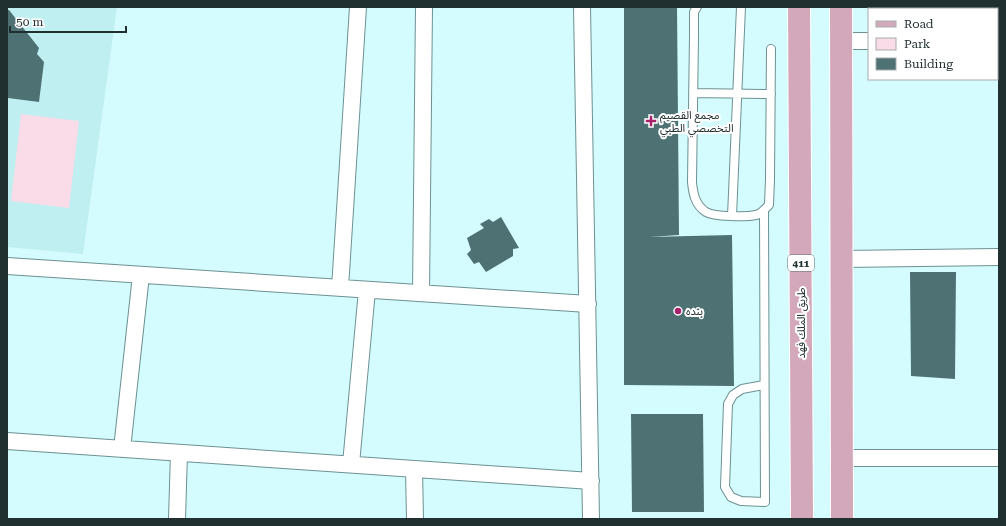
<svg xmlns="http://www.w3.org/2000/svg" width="1006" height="526" font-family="'Roboto Serif','Noto Sans Arabic',serif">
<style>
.built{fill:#bfeff1}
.green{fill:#f9dce7}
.building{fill:#4e7173}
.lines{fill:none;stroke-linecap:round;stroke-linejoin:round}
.lane-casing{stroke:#6d9193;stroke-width:10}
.street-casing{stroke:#6d9193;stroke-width:18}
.primary-casing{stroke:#fff;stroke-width:24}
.lane{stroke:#fff;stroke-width:8}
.street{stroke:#fff;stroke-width:16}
.primary{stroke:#d3a8bb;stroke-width:22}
.poi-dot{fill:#a7216a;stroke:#fff;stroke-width:1.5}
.labels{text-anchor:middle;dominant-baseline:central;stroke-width:4;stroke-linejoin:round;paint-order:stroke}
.shield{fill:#fff;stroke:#636d6e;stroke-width:1}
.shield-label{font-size:10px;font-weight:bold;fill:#202f30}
.poi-label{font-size:11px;fill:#202f30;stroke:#fff;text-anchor:start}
.street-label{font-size:11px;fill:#202f30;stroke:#fff}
</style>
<rect width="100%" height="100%" fill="#d4fbfd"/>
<!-- built -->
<path class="built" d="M7,7H117L83,254L7,247Z"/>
<!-- green -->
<path class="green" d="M21,114L79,121L69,208L11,201Z"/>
<!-- building -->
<path class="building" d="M624,7H677L679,235L649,237L732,235L734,386L624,385Z
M7,10H9L39,48L37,54L44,62L39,102L8,98L7,101Z
M501,217L519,248L513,249V256L486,272L479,262L474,264L467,254L471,250L467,238L484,228L480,224L489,219L493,222Z
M910,272H956L955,379L911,376Z
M631,414H703L704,512H632Z"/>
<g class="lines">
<defs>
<path id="lane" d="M697,7L694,12V35L692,182C693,193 695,205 706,212C714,217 747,217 756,215C761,214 765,209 769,205L770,179L771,49
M693,93L771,94
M764,210L765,502L741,501L731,497L725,487L728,404L733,395L742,389L764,385
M732,216L741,7"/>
<path id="street" d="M582,7L591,519
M997,40H999
M841,41H869
M841,259L999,257
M7,266L588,304
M340,288L358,7
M421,293L424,7
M7,441L591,481
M122,449L141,275
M842,458H999
M351,464L367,290
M414,469L415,519
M177,519L179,453"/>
<path id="primary" d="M799,7L802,519
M841,7L842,519"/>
</defs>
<!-- lane casing -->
<use href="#lane" class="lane-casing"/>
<!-- street casing -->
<use href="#street" class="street-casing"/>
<!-- primary casing -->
<use href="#primary" class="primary-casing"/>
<!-- lane -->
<use href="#lane" class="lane"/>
<!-- street -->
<use href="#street" class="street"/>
<!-- primary -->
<use href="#primary" class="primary"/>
</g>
<!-- markers -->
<g class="poi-dot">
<path d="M649 115h4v4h4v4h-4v4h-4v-4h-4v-4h4z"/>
<circle cx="678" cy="311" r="4"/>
</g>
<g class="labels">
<!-- shield labels -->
<rect class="shield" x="788" y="255" width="26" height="16" rx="3"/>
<g class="shield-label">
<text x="801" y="263">411</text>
</g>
<!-- poi labels -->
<g class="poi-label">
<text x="660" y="115">مجمع القصيم<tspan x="660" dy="13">التخصصي الطبي</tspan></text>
<text x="686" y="311">بنده</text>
</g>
<!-- street labels -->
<g class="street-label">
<text transform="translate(801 323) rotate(-90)">طريق الملك فهد</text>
</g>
</g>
<!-- border -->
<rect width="1006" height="526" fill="none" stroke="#202f30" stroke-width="16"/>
<!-- legend -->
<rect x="868" y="8" width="130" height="72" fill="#ffffff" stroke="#a6acac"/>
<rect x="876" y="21" width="20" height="6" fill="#d3a8bb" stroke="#a6acac"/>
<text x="904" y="28" font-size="12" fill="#202f30">Road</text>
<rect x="876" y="38" width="20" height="12" fill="#f9dce7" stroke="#a6acac"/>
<text x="904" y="48" font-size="12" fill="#202f30">Park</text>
<rect x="876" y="58" width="20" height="12" fill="#4e7173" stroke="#a6acac"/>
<text x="904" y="68" font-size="12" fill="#202f30">Building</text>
<!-- scale -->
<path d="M10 26v6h116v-6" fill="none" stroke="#202f30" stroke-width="2"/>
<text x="16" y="26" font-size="12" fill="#202f30" stroke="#ffffff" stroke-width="3" paint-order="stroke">50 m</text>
</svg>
